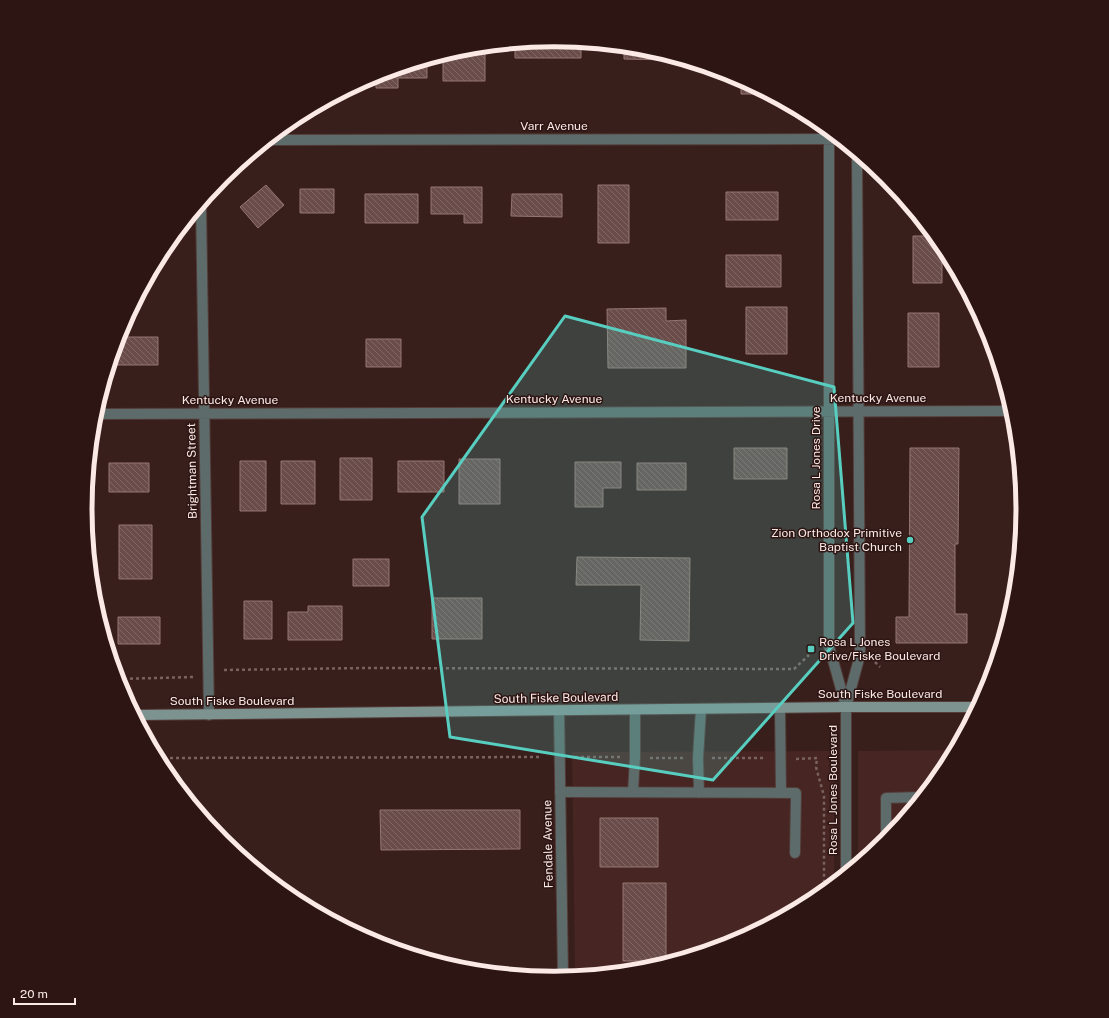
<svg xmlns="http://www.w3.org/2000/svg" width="1109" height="1018" font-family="'Public Sans',sans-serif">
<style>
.built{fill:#462522}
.building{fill:url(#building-back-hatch);stroke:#957672}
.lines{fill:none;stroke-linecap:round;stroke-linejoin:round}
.service-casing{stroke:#533b38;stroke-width:12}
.minor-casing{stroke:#533b38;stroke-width:12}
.tertiary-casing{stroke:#533b38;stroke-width:12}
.secondary-casing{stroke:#533b38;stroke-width:12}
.path{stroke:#79625f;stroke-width:2.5;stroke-dasharray:3 3;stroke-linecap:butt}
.service{stroke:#5d6c6a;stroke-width:10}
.minor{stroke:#5d6c6a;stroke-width:10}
.tertiary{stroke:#5d6c6a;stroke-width:10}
.secondary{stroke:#7c9390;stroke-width:10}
.marked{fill:#58cec1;fill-opacity:0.2;stroke:#58cec1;stroke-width:3;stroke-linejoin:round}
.poi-dot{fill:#58cec1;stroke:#2d1513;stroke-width:1.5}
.labels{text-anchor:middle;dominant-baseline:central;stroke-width:3;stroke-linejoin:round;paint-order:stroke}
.street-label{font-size:12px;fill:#fbe9e6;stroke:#2d1513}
.poi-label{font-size:12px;fill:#fbe9e6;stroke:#2d1513;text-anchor:end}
.rim{fill:none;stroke:#fbe9e6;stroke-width:5}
</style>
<defs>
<pattern id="building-back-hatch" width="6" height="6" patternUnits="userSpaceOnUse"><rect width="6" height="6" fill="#6a4d4a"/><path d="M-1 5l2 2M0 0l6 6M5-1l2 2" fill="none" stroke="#806764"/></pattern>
</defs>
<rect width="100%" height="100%" fill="#381f1c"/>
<!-- built -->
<path class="built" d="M955,750L944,770L886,841L858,864V751Z
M834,751V883L815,899L734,942L646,969L575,976L572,752Z"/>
<!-- building -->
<path class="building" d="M555,40L581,43V58H515V44Z
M485,47V81H443V55L463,49Z
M624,47L646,49L670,56V60L624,59Z
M427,60V78H398V88H376V75Z
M741,79L769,94H741Z
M266,185L284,205L258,228L240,207Z
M598,185H629V243H598Z
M431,187H482V223H464V214H431Z
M300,189H334V213H300Z
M726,192H778V220H726Z
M365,194H418V223H365Z
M512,194H562V217L511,216Z
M913,236H935L942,246V283H913Z
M726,255H781V287H726Z
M746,307H787V354H746Z
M666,308V321L686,320V368H608L607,309Z
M908,313H939V367H908Z
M119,337H158V365H111Z
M366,339H401V367H366Z
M734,448H787V479H734Z
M910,448H959L958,544H955V614H967V643H896V617H909Z
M340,458H372V500H340Z
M459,459H500V504H459Z
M240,461H266V511H240Z
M281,461H315V504H281Z
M398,461H444V492H398Z
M575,462H621V488H603V507H575Z
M109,463H149V492H109Z
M637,463H686V490H637Z
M119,525H152V579H119Z
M577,557L690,558L689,641L640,640L641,585H576Z
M353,559H389V586H353Z
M432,598H482V639H432Z
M244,601H272V639H244Z
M308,606H342V640H288V612H308Z
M118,617H160V644H118Z
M380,810H520V849L381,850Z
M600,818H658V867H600Z
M623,883H666V961H623Z
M609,970H639L609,973Z"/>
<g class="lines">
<defs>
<path id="service" d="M780,708L781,793
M560,792L796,793L795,853
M633,792L635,757V710
M699,793L698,758L701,709
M886,841V798L922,797"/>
<path id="minor" d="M829,131V646L846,707
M269,140L839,139
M201,204L209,715
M96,414L1013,411
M846,707L860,655L857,153
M559,710L563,977"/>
<path id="tertiary" d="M846,707V874"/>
<path id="secondary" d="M135,715L846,707H978"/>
</defs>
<!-- service casing -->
<use href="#service" class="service-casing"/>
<!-- minor casing -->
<use href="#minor" class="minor-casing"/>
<!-- tertiary casing -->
<use href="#tertiary" class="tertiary-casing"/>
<!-- secondary casing -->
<use href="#secondary" class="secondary-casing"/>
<!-- path -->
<path class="path" d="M875,662L880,667
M224,670L367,668L794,669L809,655
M118,679L194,677
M575,757H621
M158,758L542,757
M650,758H683
M712,758H765
M796,759L817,758L816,767L824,796V892"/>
<!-- service -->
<use href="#service" class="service"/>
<!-- minor -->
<use href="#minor" class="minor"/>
<!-- tertiary -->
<use href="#tertiary" class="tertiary"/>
<!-- secondary -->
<use href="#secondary" class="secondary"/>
</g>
<!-- marked area -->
<path class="marked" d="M565,316L834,387L853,623L713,780L450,737L422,517Z"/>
<!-- markers -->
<g class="poi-dot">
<circle cx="910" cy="540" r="4"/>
<rect x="807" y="645" width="8" height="8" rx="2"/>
</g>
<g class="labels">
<!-- street labels -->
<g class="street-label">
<text x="554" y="126">Varr Avenue</text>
<text x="878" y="398">Kentucky Avenue</text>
<text x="554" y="399">Kentucky Avenue</text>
<text x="230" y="400">Kentucky Avenue</text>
<text transform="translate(816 458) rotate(-90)">Rosa L Jones Drive</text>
<text transform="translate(192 471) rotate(-91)">Brightman Street</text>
<text x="880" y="694">South Fiske Boulevard</text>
<text transform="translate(556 698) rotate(-1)">South Fiske Boulevard</text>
<text x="232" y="701">South Fiske Boulevard</text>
<text transform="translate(833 790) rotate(-90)">Rosa L Jones Boulevard</text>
<text transform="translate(548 844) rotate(-91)">Fendale Avenue</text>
</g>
<!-- poi labels -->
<g class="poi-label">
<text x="902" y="533">Zion Orthodox Primitive<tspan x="902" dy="14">Baptist Church</tspan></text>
<text x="819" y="642" text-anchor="start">Rosa L Jones<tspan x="819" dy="14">Drive/Fiske Boulevard</tspan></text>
</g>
</g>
<!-- crop -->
<path d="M0 0H1109V1018H0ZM92 509a462 462 0 1 1 924 0a462 462 0 1 1-924 0Z" fill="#2d1513" fill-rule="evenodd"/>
<path class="rim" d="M92 509a462 462 0 1 1 924 0a462 462 0 1 1-924 0Z"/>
<!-- scale -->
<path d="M14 998v6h61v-6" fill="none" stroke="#fbe9e6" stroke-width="2"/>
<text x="20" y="998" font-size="12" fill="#fbe9e6" stroke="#2d1513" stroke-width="3" paint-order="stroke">20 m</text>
</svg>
